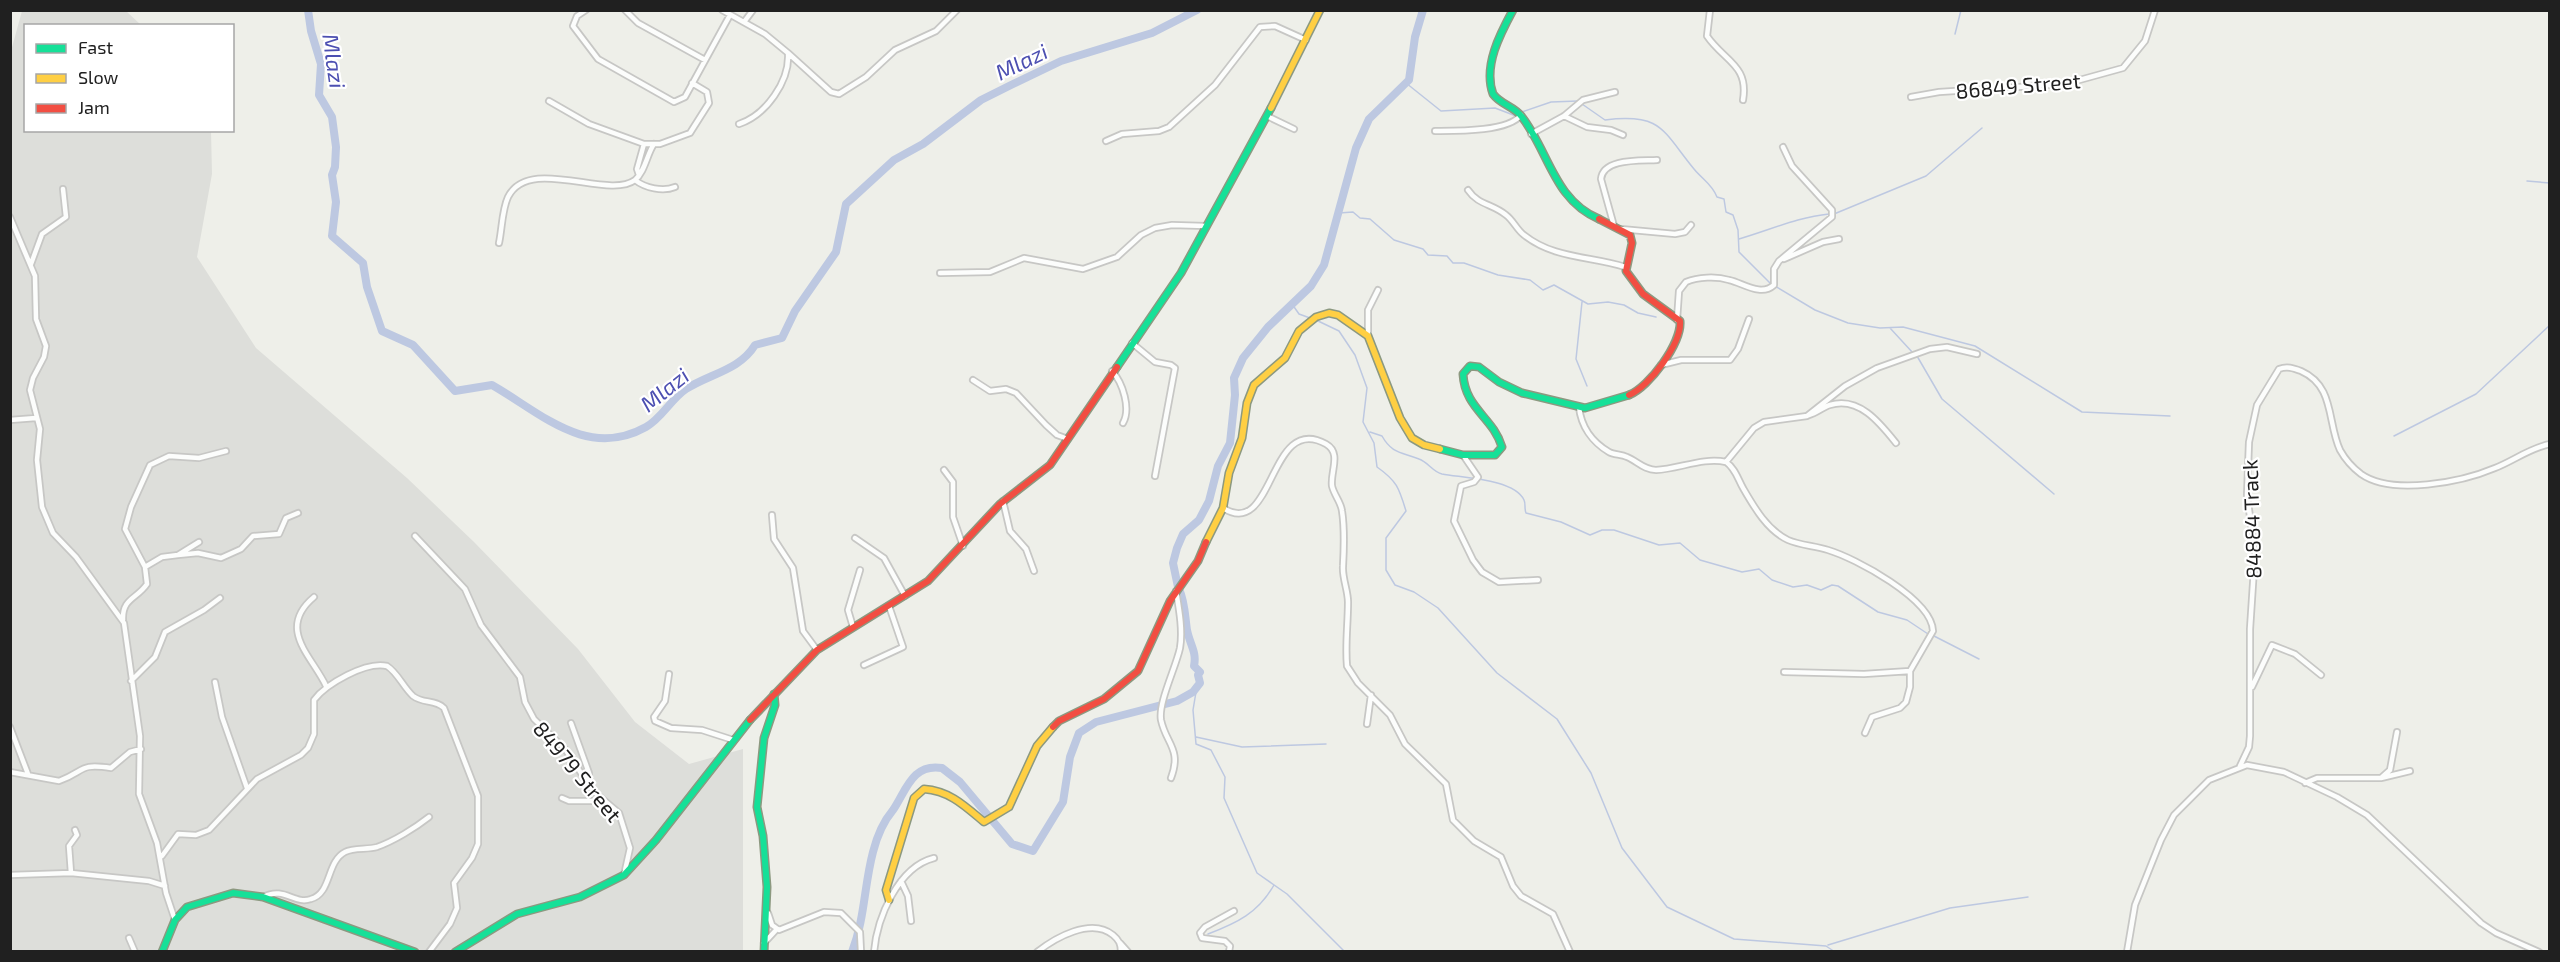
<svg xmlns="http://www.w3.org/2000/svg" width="2560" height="962" font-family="'Exo 2',sans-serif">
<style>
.residential{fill:#dddeda}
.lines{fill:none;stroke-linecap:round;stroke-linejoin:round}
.stream{stroke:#bdc8e1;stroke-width:1.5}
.river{stroke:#bdc8e1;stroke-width:8}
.street-casing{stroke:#c7c7c5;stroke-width:8}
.fast-casing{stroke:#8c9980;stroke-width:9}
.slow-casing{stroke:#8c9980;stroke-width:9}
.jam-casing{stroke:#8c9980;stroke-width:9}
.street{stroke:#fcfdfc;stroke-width:4.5}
.fast{stroke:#16e098;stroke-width:6}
.slow{stroke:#ffcf43;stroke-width:6}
.jam{stroke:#f24e42;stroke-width:6}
.labels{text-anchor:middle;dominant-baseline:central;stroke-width:4.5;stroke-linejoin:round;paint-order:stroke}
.street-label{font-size:21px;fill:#202020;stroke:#fff}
.water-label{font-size:22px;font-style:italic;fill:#4c4fb1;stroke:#fff}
</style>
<rect width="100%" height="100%" fill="#eeefe9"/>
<!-- residential -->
<path class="residential" d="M22,11H126L141,25L26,26V130L211,131L212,174L197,257L256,348L407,478L474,542L578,649L635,722L689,764L743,749V952H11V51Z"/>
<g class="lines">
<!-- stream -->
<path class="stream" d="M1955,34L1961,10
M1406,83L1441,111L1495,108L1516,116
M1582,104L1605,120C1662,113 1662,130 1694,169C1703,180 1712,184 1717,197L1724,199L1726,212L1733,215L1738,230L1739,252L1771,284
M1522,112L1551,102L1578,101
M2527,181L2550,183
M1339,213L1353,212L1360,218L1370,219L1394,240L1423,249L1428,255L1447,256L1453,263H1464L1498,275L1530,280L1543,290L1554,285L1588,304L1608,302L1624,305L1638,313L1656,317
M1834,214L1926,176L1982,128
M1739,239C1770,230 1798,217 1829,214
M1775,286L1815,310L1848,323L1880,328L1903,327L1975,346L2082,412L2170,416
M1582,302L1576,359L1587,386
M1292,304L1299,314L1310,318
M1316,320L1339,331L1355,355L1367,388L1363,422L1374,443L1377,467C1397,481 1399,488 1406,511L1386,538V570L1395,585L1414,592L1438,608L1497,673L1557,719L1591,773L1622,848L1667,907L1734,939L1826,946L1835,952
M1890,328L1913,353
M1917,356L1942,399L2054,494
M1370,432L1382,436C1392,454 1402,452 1419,459C1428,462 1433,472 1442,474C1463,478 1514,479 1524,500C1526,504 1524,508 1526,513L1561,522L1590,535L1602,530H1614L1659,545L1680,543L1700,560L1742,572L1759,569L1772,580L1793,587L1807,585L1821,590L1832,585L1838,586L1878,612L1907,620L1928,634
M2394,436L2476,394L2550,325
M1934,636L1979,659
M1197,686L1193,710L1196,744L1211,750L1225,777L1224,798L1257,873L1287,894L1345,952
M1196,737L1242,747L1326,744
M1208,934C1237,923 1258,913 1274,885
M1828,945L1950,908L2028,897"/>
<!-- river -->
<path class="river" d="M308,10L311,31L321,64L319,95L332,117L336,147L335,167L332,175L336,202L332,236L363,263L367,287L382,331L413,345L455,391L492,385C541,413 587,460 646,427C662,418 671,399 686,389C709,374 740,370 755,345L782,338L795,311L836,252L846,204L894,160L923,144L981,100L1011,85L1061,61L1152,33L1197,10
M1178,587L1173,563L1177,548L1183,534L1199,520L1209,501L1218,466L1230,443L1235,395L1234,378L1243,358L1268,327L1311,286L1324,265L1356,148L1369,119L1409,80L1415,37L1423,10
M852,952C865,918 864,886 873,852C877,836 883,822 893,810C906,791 912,763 942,768L960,782L1012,844L1033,851L1063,802L1070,757L1079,733L1096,722L1177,701L1193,692L1200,683L1198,675L1200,672L1194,666C1197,652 1190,645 1187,630C1185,617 1185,602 1179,589"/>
<defs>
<path id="street" d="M586,10L577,16L573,26L598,59L674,102L685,97L730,15
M625,10L638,23L705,60
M722,10L765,34L788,53C790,81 766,115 739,124
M1710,10L1707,36C1724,61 1749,65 1743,100
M744,22L753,10
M788,53L831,92L839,94L866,77L895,50L936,31L957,10
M1911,97L1939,92L2065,84L2123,68L2145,41L2155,10
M549,101L589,124L644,144H660L690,133L709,103L707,92L692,83
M1267,116L1294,129
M1564,116L1587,127L1611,130L1623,135
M1435,131C1456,131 1508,132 1521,115
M1531,134L1564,116L1583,100L1615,92
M1106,141L1122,134L1159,131L1169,127L1215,85L1260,27L1275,26L1306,40
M639,175L637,169L644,144
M635,180C645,188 663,192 675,187
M1468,190C1478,205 1493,204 1506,215C1513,220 1517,230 1524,235C1554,259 1591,256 1625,267
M10,217L35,276L36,319L46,346L44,357L33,378L30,390L40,429L37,460L42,507L53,533L76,557L124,623L140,736L139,794L157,843L166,893L175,920
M1614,226L1601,179C1603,158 1640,161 1657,160
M1621,229L1675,234L1685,232L1691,225
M499,243C502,229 502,210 508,197C529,155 608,200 635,180C645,172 647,154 654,144
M1784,259L1823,242L1839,239
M31,264L42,234L66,217L63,189
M940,273L990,272L1024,258L1083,269L1117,257L1141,235L1155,228L1172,225L1206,226
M1677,320L1679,291L1686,282C1698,277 1716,276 1729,280C1743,283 1761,297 1774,285V269L1779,261L1832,217V210L1792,166L1783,147
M1368,336V310L1378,290
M1132,343L1155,362L1171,365L1175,368L1155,476
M1661,365L1681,360H1730L1738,349L1749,319
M1112,371C1123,383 1131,409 1123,423
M973,380L990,391L1006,389L1016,393L1046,425L1057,435L1068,439
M1579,407C1581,426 1592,442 1609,452C1614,455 1621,454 1627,457C1637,461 1644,470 1656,470C1679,469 1703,457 1726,462C1735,468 1738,479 1743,488C1754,507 1767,530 1788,540C1799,545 1815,546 1828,550C1855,558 1932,599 1933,631L1910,671V687L1906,702L1900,708L1872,717L1865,733
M1809,415C1817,413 1823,407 1830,405C1859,396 1880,423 1896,443
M10,420L36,418
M1463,455L1478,477L1474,482L1461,486L1454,521L1473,560L1482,572L1499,582L1538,580
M1726,462L1754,428L1764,422L1807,416L1845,386L1877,368L1930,349L1947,347L1977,354
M944,470L953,482V517L963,546
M1003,501L1010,531L1026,549L1034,571
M1223,508C1275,541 1268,412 1326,444C1342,453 1330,472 1332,486C1334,495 1341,502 1342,511C1345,530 1344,548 1343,566C1342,578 1348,590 1348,602C1348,624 1345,645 1347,666L1358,683L1390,715L1405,744L1446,784L1453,820L1474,841L1501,857L1513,886L1521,896L1553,914L1570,952
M772,515L774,539L793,568L803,631L817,650
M415,536L465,589L481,625L520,677L525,702L534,719L565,749L593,791L619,813L630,848L624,875
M855,538L884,558L905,596
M178,555L198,553L221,558L241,549L253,536L279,534L286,518L298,513
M145,567L125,529L131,507L150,465L169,456L199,458L226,451
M314,597C276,629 312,656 326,686
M123,620C122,598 137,599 147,584L145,567L162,557L178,555L199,542
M853,627L848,610L860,570
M864,665L903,647L889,606
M1784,672L1864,674L1910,671
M669,674L665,701L654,717L655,721L671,728L702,730L733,740
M131,681L155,657L165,632L204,610L220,598
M215,682L222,717L247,788
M2252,687L2272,645L2295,654L2321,675
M571,723L589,773V786
M1367,724L1371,695
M10,727L28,774
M2240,766L2249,747L2250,736V629L2255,553L2247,495L2249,442L2257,405L2279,369C2287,366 2293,368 2301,371C2335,386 2327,422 2340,450C2345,459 2353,468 2361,474C2392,496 2462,482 2495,468C2513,461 2530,448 2550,444
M10,772L59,781C86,771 78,763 111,768L130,752L141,749
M1171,778C1182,749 1166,744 1161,720C1158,703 1176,667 1180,648C1183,630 1179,609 1176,591
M2381,778L2410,771
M2305,783L2317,778H2381L2390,770L2397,732
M562,798L569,801H603
M162,856L178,834L196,835L209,830L257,779L301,755L308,748L314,734V700C326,684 366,661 387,666C398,673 403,687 413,696C423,704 435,699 444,708L478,796V844L472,858L454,883L457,908L450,924L429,952
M71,873L69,846L77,835L75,830
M10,875L71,873L149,881L165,886
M901,881L908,896L911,921
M263,897C285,886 294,905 311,899C332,893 326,862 345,852C354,847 367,850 377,847C394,841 415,828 429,817
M768,913L772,925L779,930L824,912L841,913L860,932L861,952
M129,938L135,952
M764,943L777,929
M1120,943L1128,952
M874,952C877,918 898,867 934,858
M1037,952C1055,938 1091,917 1113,935C1119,940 1121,944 1121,952
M1229,952L1230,946L1225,941L1202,938L1200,933L1205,927L1234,911
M2127,952L2135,905L2161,840L2174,815L2209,780L2247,765L2284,772L2337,797L2367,815L2481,923L2496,933L2539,952"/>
<path id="fast" d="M1513,10C1500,34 1483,66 1493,94C1501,105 1514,106 1522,117C1549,152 1554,200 1599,219
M1117,367L1181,273L1271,108
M1440,449L1463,455H1495L1502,447C1493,417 1465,409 1463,374L1470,366L1479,367L1499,382L1522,393L1585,408L1629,395
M162,952L175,920L187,907L233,893L263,897L415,952
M455,952L517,914L580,897L624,875L656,840L750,720
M764,952L767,887L763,836L757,807L764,738L775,705L774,694"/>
<path id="slow" d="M1271,108L1320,10
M1206,542L1223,508L1229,473L1242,438L1247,403L1254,385L1285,358L1299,331L1316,317L1329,313L1338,315L1368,336L1400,418L1412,438L1424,445L1440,449
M889,900L886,890L914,798L924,789C950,791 965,806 984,822L1009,807L1037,746L1053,727"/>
<path id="jam" d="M1599,219L1630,235L1632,243L1626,271L1643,294L1680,321C1682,343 1649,387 1629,395
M750,720L817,650L928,581L1000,504L1050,465L1117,367
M1053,727L1059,721L1104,699L1138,671L1170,601L1198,561L1206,542"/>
</defs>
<!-- street casing -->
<use href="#street" class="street-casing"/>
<!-- fast casing -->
<use href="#fast" class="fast-casing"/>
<!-- slow casing -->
<use href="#slow" class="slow-casing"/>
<!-- jam casing -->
<use href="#jam" class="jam-casing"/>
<!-- street -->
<use href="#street" class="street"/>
<!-- fast -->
<use href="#fast" class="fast"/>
<!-- slow -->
<use href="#slow" class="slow"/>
<!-- jam -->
<use href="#jam" class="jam"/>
</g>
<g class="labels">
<!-- street labels -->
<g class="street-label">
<text transform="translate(2018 85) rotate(-5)">86849 Street</text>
<text transform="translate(2251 519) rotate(-92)">84884 Track</text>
<text transform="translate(578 771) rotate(50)">84979 Street</text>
</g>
<!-- water labels -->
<g class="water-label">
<text transform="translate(335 61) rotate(82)">Mlazi</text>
<text transform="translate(1021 61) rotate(-26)">Mlazi</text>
<text transform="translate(664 389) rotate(-39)">Mlazi</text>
</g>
</g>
<!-- border -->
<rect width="2560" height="962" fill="none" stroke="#202020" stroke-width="24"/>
<!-- legend -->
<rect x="24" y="24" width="210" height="108" fill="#ffffff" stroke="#a6a6a6" stroke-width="1.5"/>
<rect x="36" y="44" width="30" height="9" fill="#16e098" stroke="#a6a6a6" stroke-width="1.5"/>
<text x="78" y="54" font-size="18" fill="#202020">Fast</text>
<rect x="36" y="74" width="30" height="9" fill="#ffcf43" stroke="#a6a6a6" stroke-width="1.5"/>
<text x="78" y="84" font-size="18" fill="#202020">Slow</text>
<rect x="36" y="104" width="30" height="9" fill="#f24e42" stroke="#a6a6a6" stroke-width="1.5"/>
<text x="78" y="114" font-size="18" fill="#202020">Jam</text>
</svg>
